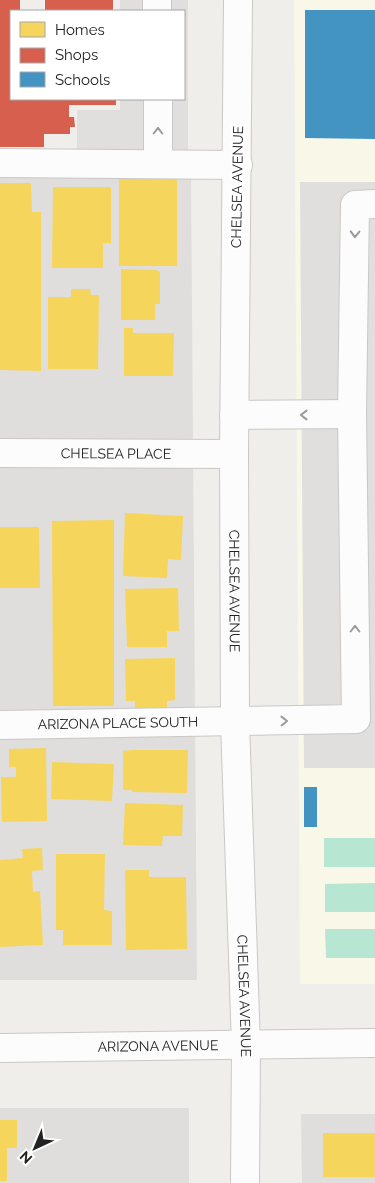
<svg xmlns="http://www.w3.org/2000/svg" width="375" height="1183" font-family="Raleway,sans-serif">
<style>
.residential{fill:#dfdedc}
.education{fill:#f8f7e8}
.pitch{fill:#b7e6d2}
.parking{fill:#e0dfde}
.homes{fill:#f6d55c}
.shops{fill:#d6604d}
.schools{fill:#4393c3}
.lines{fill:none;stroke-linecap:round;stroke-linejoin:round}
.minor-casing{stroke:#c9c8c7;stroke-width:30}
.minor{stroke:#fdfcfc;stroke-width:28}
.oneway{stroke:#9a9a9a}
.labels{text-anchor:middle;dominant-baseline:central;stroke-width:5;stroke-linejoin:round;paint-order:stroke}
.street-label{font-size:14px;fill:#222;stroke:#fff}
</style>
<rect width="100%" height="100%" fill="#f0eeeb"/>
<!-- residential -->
<path class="residential" d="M0,174H191L197,980H0Z
M0,1108H189V1183H0Z
M301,1114H375V1183H302Z"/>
<!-- education -->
<path class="education" d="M294,0H375V984H300Z"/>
<!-- pitch -->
<path class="pitch" d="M324,838H375V867H324Z
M375,883V912H325V884Z
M325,929H375V958H326Z"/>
<!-- parking -->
<path class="parking" d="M120,0H188V150H77V110H120V99H184V11H120Z
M300,182H375V768H304Z"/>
<!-- homes -->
<path class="homes" d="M119,175H177V266H119Z
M0,183H31L32,212H41V371L0,370Z
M53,187H111V243H103V268H52Z
M121,269L156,270L160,272V304H155V320H121Z
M71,289H90L91,295H99L98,369H48V297H71Z
M124,328H133V333H174L173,376H124Z
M125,513L183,516L181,560L168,559L167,578L123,576Z
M114,520V706H53L52,521Z
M0,527H39L40,588H0Z
M178,588L179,631H167V647H127L125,589Z
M175,658V700L167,701V717L135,718V701H126L125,659Z
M46,748L47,821L2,822L1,777H16V767H9V749Z
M133,750H188L187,793L132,792V790H123V751Z
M52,762L114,764L112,801L51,799Z
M125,803L183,805L182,836H163L162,846L123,845Z
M42,848L43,870L32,871L33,892L40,891L43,945L0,947V860L23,858L22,849Z
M56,854H105L104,910L112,911V945H63V930H56Z
M125,870H149V877H186L187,949L126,950Z
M0,1120H17V1148H7V1181H0Z
M323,1133H375V1177H323Z"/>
<!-- shops -->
<path class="shops" d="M0,0H20V11H11V99H116V105H69V117H74L75,127H70V134H44V147H0Z
M45,0H113V11H45Z"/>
<!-- schools -->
<path class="schools" d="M305,10H375V139L305,138Z
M304,787H317V827H304Z"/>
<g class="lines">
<defs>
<g id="minor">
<path d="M157,0V11"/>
<path id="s1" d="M238,0L234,454L235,722L246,1046L245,1183"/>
<path d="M158,99V164"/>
<path d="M0,163L238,165"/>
<path d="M234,415L352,414"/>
<path id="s2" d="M0,453L234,454"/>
<path id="s3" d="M0,725L356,719L352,414L355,205L375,204"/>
<path id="s4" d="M0,1048L375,1043"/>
</g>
</defs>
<!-- minor casing -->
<use href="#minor" class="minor-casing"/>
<!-- minor -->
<use href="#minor" class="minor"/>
</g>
<!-- one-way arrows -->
<defs><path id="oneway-chevron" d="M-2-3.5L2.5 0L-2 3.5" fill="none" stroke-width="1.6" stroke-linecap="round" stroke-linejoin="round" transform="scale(1.25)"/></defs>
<g class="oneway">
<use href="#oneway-chevron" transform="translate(158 131) rotate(-90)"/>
<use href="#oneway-chevron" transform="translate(355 234) rotate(91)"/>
<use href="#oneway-chevron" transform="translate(304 415) rotate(180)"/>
<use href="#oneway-chevron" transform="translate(355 629) rotate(-90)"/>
<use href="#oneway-chevron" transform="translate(284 721) rotate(-1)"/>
</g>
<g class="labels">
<!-- street labels -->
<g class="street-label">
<text transform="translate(237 187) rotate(-89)">CHELSEA AVENUE</text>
<text stroke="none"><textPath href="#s2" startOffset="116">CHELSEA PLACE</textPath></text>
<text stroke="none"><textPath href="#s1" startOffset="591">CHELSEA AVENUE</textPath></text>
<text stroke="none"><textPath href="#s3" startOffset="118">ARIZONA PLACE SOUTH</textPath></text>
<text stroke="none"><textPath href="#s1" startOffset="996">CHELSEA AVENUE</textPath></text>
<text stroke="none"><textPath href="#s4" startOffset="158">ARIZONA AVENUE</textPath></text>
</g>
</g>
<!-- legend -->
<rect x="10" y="10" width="175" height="90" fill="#ffffff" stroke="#a7a7a7"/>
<rect x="20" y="22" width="25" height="15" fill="#f6d55c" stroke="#a7a7a7"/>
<text x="55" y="35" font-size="15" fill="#222222">Homes</text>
<rect x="20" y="48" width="25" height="15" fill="#d6604d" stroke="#a7a7a7"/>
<text x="55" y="60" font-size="15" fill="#222222">Shops</text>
<rect x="20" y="72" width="25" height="15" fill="#4393c3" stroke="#a7a7a7"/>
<text x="55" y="85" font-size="15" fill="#222222">Schools</text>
<!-- north arrow -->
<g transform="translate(35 1148) rotate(224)" stroke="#ffffff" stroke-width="4" paint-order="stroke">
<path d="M0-4L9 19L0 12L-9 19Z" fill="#222222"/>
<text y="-8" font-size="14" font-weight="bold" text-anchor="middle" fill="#222222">N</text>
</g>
</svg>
